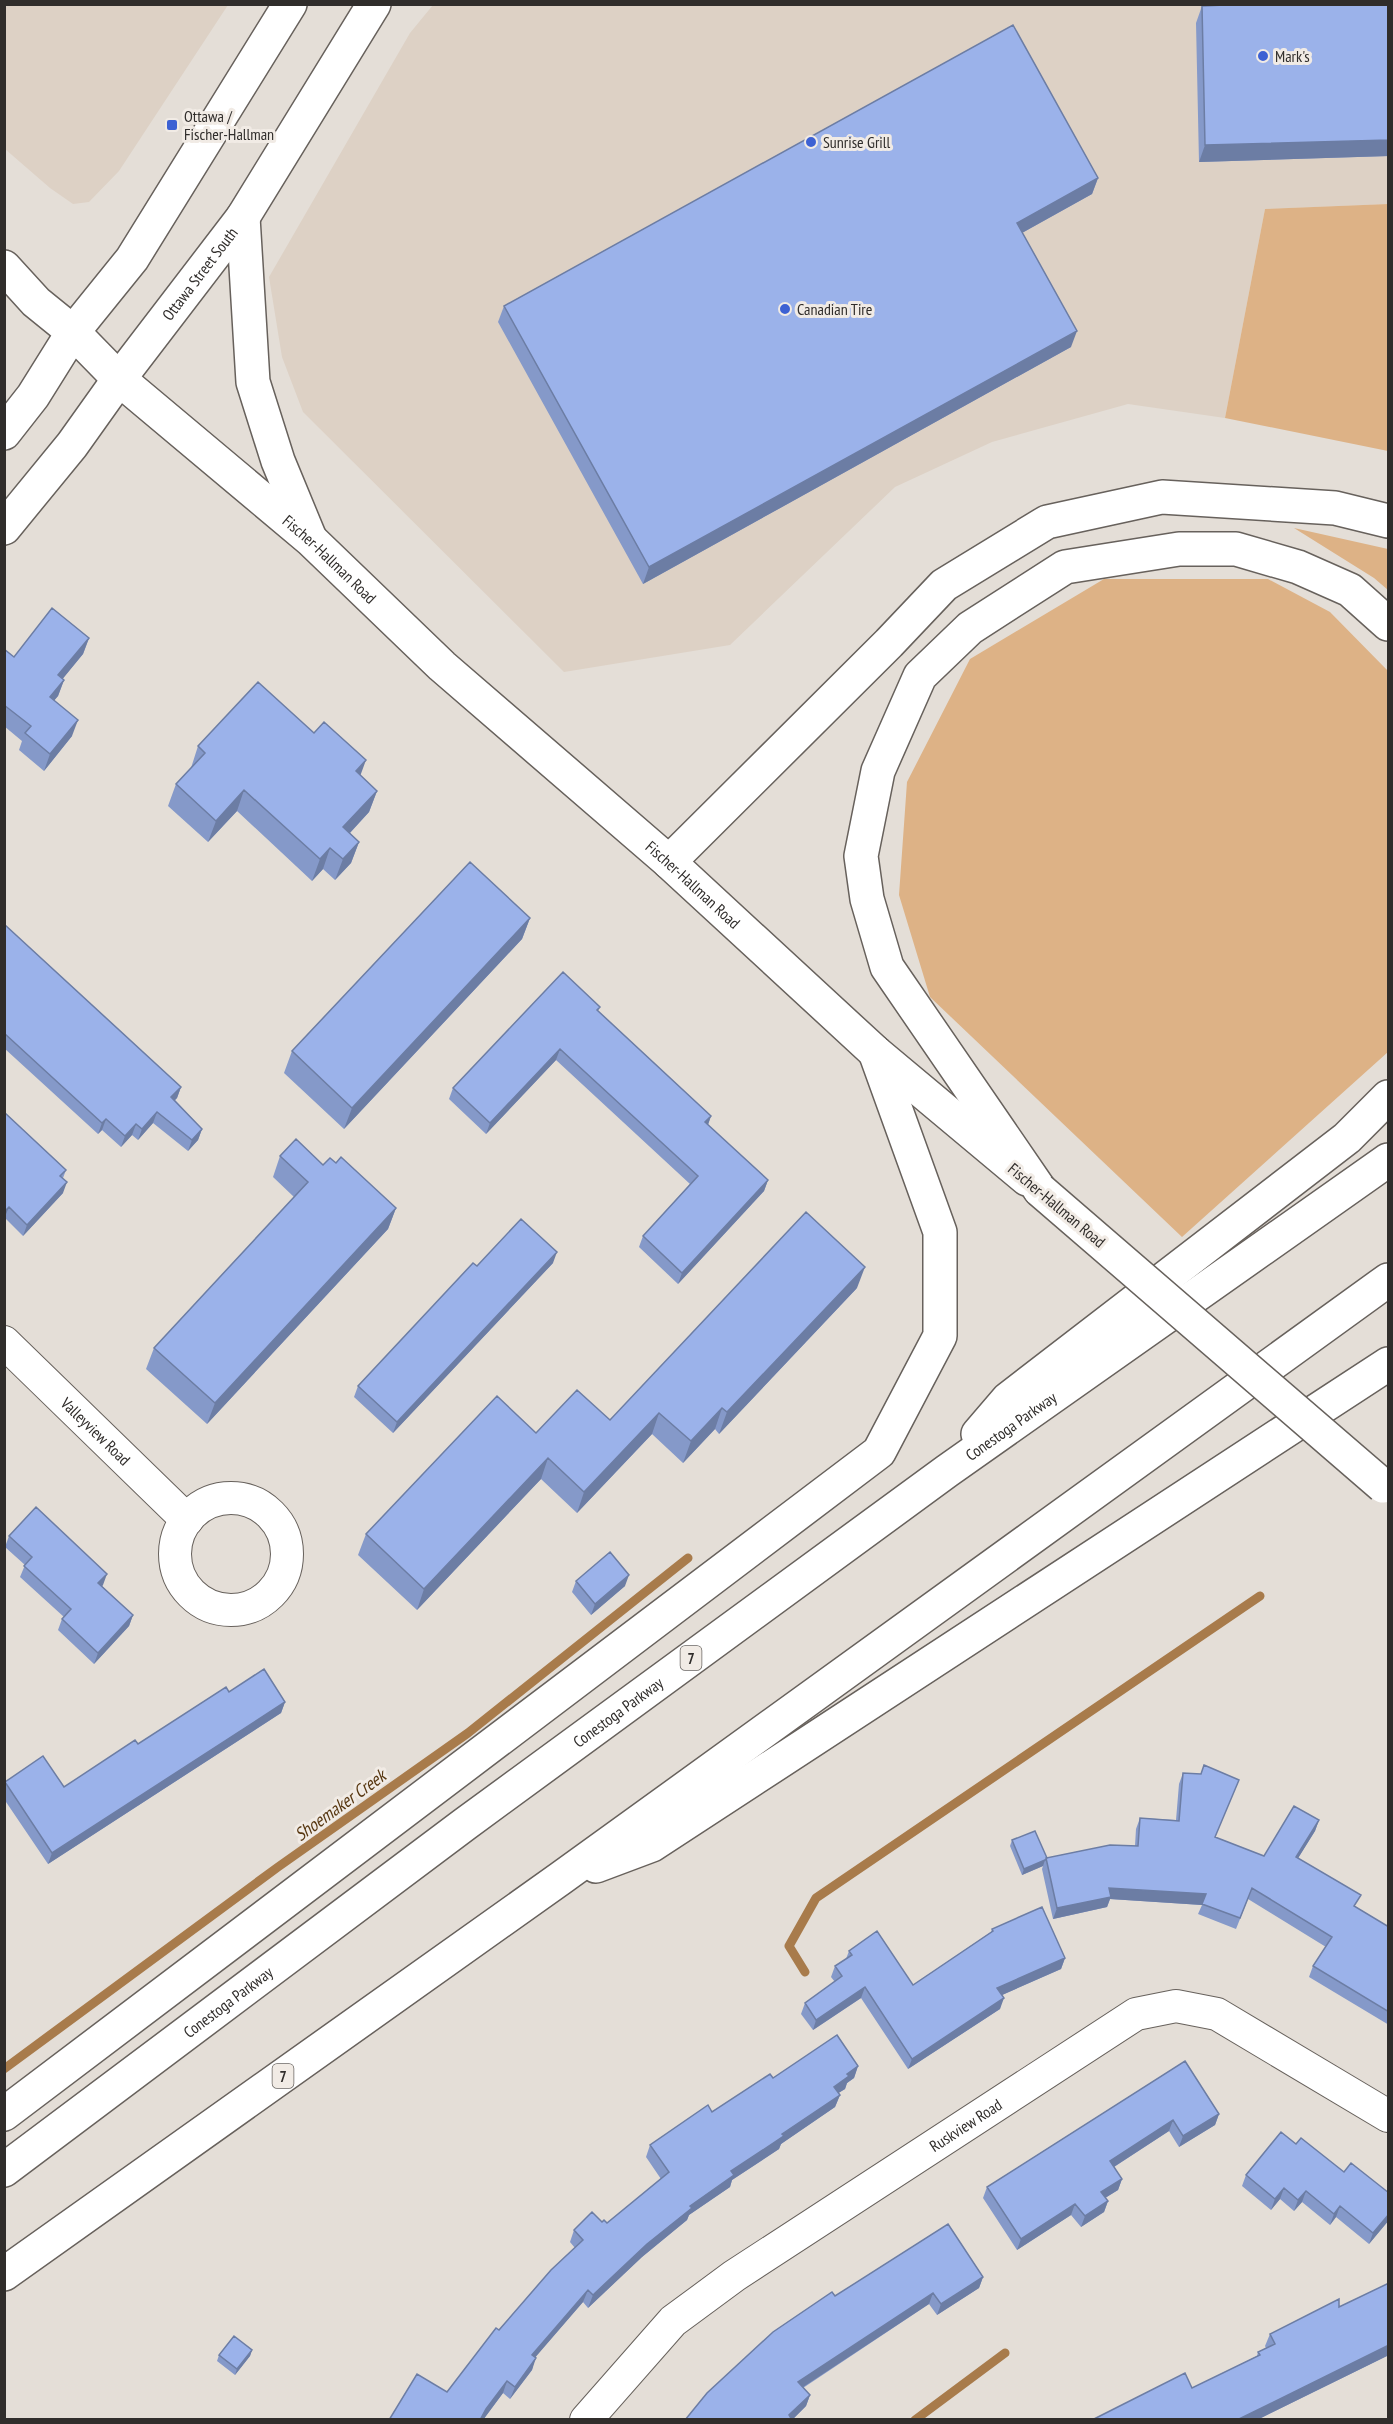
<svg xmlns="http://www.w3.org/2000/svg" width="1393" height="2424" font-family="'PT Sans Narrow',sans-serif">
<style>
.built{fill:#ddd1c5}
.green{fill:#ddb286}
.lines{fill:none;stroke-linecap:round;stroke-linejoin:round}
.stream{stroke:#a87b4b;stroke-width:9}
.minor-casing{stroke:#67615c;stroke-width:34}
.major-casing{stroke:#67615c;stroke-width:36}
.highway-casing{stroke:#67615c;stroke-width:36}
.minor{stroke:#fff;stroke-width:32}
.major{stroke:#fff;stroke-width:33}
.highway{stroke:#fff;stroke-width:33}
.major-bridge-casing{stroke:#67615c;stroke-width:36;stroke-linecap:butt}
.major-bridge{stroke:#fff;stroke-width:33}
.wall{fill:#8599c9}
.shaded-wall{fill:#6c7da4}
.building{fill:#9bb2ea;stroke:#6c7da4;stroke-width:1.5}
.poi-dot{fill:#3d61d3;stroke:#f1ebe5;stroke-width:2}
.labels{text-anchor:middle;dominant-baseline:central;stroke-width:6;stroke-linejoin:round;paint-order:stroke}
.shield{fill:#f1ebe5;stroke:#6a6663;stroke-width:1.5}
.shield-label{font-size:15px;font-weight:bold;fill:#302d2b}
.poi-label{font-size:16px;fill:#302d2b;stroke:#f1ebe5;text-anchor:start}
.street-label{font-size:16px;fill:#302d2b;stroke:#f1ebe5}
.water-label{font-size:18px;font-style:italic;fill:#583812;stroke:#f1ebe5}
</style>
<rect width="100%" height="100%" fill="#e4ded7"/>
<!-- built -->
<path class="built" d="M4,5L5,4L228,5L119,171L89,202L73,204L50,188L5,149Z
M433,5H1388V204L1265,209L1225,418L1128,404L992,442L895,487L730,645L564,672L303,412L282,357L269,277L410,33Z"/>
<!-- green -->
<path class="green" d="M1388,204V451L1225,418L1265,209Z
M1294,528L1388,549V590L1374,578Z
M1104,579H1268L1330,612L1388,671V1052L1182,1237L930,997L899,895L907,782L970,659Z"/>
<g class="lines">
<!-- stream -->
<path class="stream" d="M805,1972L789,1946L816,1898L1260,1596
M4,2069L278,1867L468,1733L688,1558
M915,2420L1005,2353"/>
<defs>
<g id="minor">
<path id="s1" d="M4,1342L187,1520"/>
<circle cx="231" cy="1554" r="56"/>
<path id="s2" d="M586,2420L673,2321L734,2276L1136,2014L1176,2006L1217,2014L1388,2116"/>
</g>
<g id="major">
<path d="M243,217L253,382L278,461L309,536"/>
<path id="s3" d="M4,267L36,302L73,332L119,379L311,540L442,666L669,862L875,1052L1027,1179"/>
<path d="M4,433L33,396L73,332L132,259L290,4"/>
<path id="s4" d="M4,528L72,445L119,379L243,217L374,4"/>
</g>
<g id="highway">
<path d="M669,862L889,643L944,585L1047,522L1162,497L1335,508L1388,521"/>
<path d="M1040,1190L887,967L867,899L861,856L878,771L920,676L970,628L1065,567L1179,549H1236L1298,567L1350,590L1388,624"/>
<path d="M978,1434L1008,1399L1347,1138L1388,1097"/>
<path d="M596,1866L652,1845L1388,1364"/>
<path d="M4,2114L879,1452L940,1336V1232L875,1052"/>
<path id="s5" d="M4,2170L465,1824L947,1471L1388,1160"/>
<path d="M4,2274L561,1878L1388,1280"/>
</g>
</defs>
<!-- minor casing -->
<use href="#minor" class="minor-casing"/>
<!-- major casing -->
<use href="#major" class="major-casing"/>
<!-- highway casing -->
<use href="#highway" class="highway-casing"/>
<!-- minor -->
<use href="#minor" class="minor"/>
<!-- major -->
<use href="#major" class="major"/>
<!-- highway -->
<use href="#highway" class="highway"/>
<defs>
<path id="major-bridge" d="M1040,1190L1383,1486"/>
</defs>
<!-- major-bridge casing -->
<use href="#major-bridge" class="major-bridge-casing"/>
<!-- major-bridge -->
<use href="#major-bridge" class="major-bridge"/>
</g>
<!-- wall -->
<path class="wall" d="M1389,4V156L1199,162L1196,23L1202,6Z
M1098,178L1092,194L1022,233L1071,347L643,584L498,322L504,306Z
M89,638L83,654L62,679L64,680L58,696L54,700L72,736L44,771L19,750L22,741L4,726V649L14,657Z
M198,746L360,775L377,791L369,812L350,833L359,842L351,863L335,880L323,869L312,881L237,811L208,842L168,806L176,784L191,768Z
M530,918L522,939L344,1129L284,1073L292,1051Z
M4,924L181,1087L177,1098L175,1100L202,1129L198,1140L188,1151L153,1123L138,1140L132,1135L121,1147L102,1130L98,1134L4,1048Z
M600,1007L598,1011L711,1116L708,1125L768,1180L764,1191L678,1284L639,1247L643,1236L690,1184L556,1060L486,1134L449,1099L453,1088Z
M4,1112L66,1170L63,1178V1193L23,1236L5,1218L4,1219Z
M280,1156L323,1165L336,1163L396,1208L388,1229L207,1424L146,1369L154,1348L294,1197L273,1177Z
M553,1263L393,1433L354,1397L358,1386L477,1266Z
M857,1288L719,1434L715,1429L683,1463L652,1434L577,1513L541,1479L417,1610L358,1555L366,1534L536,1433L610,1420Z
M9,1536L103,1585L102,1586L133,1615L129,1626L94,1664L58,1630L62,1619L64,1617L20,1577L25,1565L5,1547Z
M576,1581L625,1586L591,1615L572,1592Z
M229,1692L285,1702L281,1713L48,1864L4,1799L5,1782L64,1787Z
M1183,1773L1239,1780L1215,1837L1264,1856L1319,1820L1315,1831L1298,1858L1356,1907L1389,1927V2025L1309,1977L1313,1966L1326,1947L1248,1899L1236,1929L1198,1914L1202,1905L1110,1899L1107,1907L1053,1919L1042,1869L1043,1866L1022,1875L1010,1846L1012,1840L1047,1858L1135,1846L1136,1829L1140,1818L1176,1820L1179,1784Z
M992,1929L1065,1958L1061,1969L1002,1995L1000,2009L908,2069L861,1998L813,2030L801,2014L805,2003L835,1982L831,1977L835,1966L846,1959L849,1951L913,1985L991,1932Z
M1185,2061L1219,2114L1215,2125L1179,2147L1169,2131L1114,2167L1122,2179L1118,2190L1105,2198L1108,2201L1104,2212L1081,2227L1071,2215L1017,2250L983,2198L987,2187Z
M858,2066L854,2078L847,2083L845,2089L838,2093L840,2095L835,2107L781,2144L779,2149L732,2180L730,2187L689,2215L687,2220L642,2257L588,2308L583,2302L535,2357L532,2370L510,2399L503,2393L483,2420H389L447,2392L499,2330L575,2248L570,2242L574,2230L602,2222L607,2223L661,2179L646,2157L650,2145L773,2078Z
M1296,2144L1344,2172L1389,2193V2220L1369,2244L1336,2217L1330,2225L1302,2202L1294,2211L1280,2199L1271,2210L1242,2186L1246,2175Z
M948,2224L983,2277L979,2288L937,2315L929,2304L803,2388L810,2395L806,2406L792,2420H685L707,2393L773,2332L832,2292L835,2296Z
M1389,2283V2355L1257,2420L1192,2388L1257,2356L1258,2352L1266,2348L1265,2346L1270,2334L1339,2307Z
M252,2350L250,2356L235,2375L217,2361L219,2355Z"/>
<!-- shaded-wall -->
<path class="shaded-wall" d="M1389,140V156L1199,162L1205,145Z
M1098,178L1092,194L1011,239L1017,223Z
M1077,331L1071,347L643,584L649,567Z
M89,638L83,654L52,692L58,675Z
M64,680L58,696L44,713L50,697Z
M78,720L72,736L44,771L50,754Z
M366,760L358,782L356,771Z
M244,790L237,811L208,842L216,821Z
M377,791L369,812L335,849L343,827Z
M359,842L351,863L335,880L343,859Z
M330,848L323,869L312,881L320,859Z
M530,918L522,939L344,1129L352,1108Z
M560,1049L556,1060L486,1134L490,1123Z
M181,1087L177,1098L167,1108L171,1097Z
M157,1112L153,1123L138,1140L142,1129Z
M711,1116L707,1127L705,1122Z
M106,1119L102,1130L98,1134L102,1123Z
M136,1124L132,1135L121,1147L125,1136Z
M202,1129L198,1140L188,1151L192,1140Z
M768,1180L764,1191L678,1284L682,1273Z
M67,1182L63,1193L23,1236L27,1225Z
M9,1207L4,1219V1212Z
M396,1208L388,1229L207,1424L215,1403Z
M557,1252L553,1263L393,1433L397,1422Z
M865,1267L857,1288L719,1434L727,1412Z
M722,1408L715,1429L683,1463L691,1441Z
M659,1413L652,1434L577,1513L584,1492Z
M548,1458L541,1479L417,1610L424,1589Z
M107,1574L103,1585L94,1594L98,1583Z
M629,1575L625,1586L591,1615L595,1604Z
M133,1615L129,1626L94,1664L98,1653Z
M285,1702L281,1713L48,1864L52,1853Z
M1319,1820L1315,1831L1292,1868L1296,1857Z
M1045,1860L1043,1866L1022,1875L1024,1869Z
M1109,1888L1206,1894L1202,1905L1110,1899L1107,1907L1053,1919L1057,1908Z
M1065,1958L1061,1969L993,1999L997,1988Z
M865,1987L861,1998L813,2030L816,2020Z
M1004,1998L1000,2009L908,2069L912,2059Z
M858,2066L854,2078L847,2083L845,2089L829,2099L834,2087L847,2074Z
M840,2095L835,2107L781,2144L779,2149L732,2180L730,2187L689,2215L687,2220L642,2257L588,2308L593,2295L647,2244L690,2206L731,2171L782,2134Z
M1219,2114L1215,2125L1179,2147L1183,2136Z
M1173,2120L1169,2131L1106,2172L1110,2161Z
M1122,2179L1118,2190L1097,2203L1101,2192Z
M1284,2188L1280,2199L1271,2210L1275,2199Z
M1306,2191L1302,2202L1294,2211L1298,2200Z
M1108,2201L1104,2212L1081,2227L1085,2216Z
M1075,2204L1071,2215L1017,2250L1021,2239Z
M1340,2206L1336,2217L1330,2225L1334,2214Z
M1389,2214V2220L1369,2244L1373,2233Z
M983,2277L979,2288L937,2315L941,2304Z
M588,2290L583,2302L527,2367L532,2355Z
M933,2293L929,2304L794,2393L798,2382Z
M1389,2345V2355L1257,2420H1237Z
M252,2350L250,2356L235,2375L237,2369Z
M536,2358L532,2370L510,2399L515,2387Z
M507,2381L503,2393L483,2420H480L486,2409Z
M810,2395L806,2406L792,2420L789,2415Z"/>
<!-- building -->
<path class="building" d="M1248,4H1389V140L1205,145L1202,6Z
M1013,25L1098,178L1017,223L1077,331L649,567L504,306Z
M52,608L89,638L58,675L64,680L50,697L78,720L50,754L25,733L31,726L4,705V649L14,657Z
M258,682L314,733L324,722L366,760L356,771L377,791L343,827L359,842L343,859L330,848L320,859L244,790L216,821L176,784L205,753L198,746Z
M470,862L530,918L352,1108L292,1051Z
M4,924L181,1087L171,1097L202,1129L192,1140L157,1112L142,1129L136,1124L125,1136L106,1119L102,1123L4,1033Z
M563,972L600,1007L597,1010L711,1116L705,1122L768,1180L682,1273L643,1236L698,1176L560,1049L490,1123L453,1088Z
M4,1112L66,1170L60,1176L67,1182L27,1225L9,1207L4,1212Z
M296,1139L323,1165L330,1158L336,1163L341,1157L396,1208L215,1403L154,1348L308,1182L280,1156Z
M806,1212L865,1267L727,1412L722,1408L691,1441L659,1413L584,1492L548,1458L424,1589L366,1534L497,1396L536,1433L577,1390L610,1420Z
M521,1219L557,1252L397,1422L358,1386L473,1263L477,1266Z
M36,1507L107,1574L98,1583L133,1615L98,1653L62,1619L71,1609L24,1566L32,1557L9,1536Z
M610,1552L629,1575L595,1604L576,1581Z
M264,1669L285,1702L52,1853L5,1782L43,1756L64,1787L135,1740L138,1744L226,1687L229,1692Z
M1204,1765L1239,1780L1215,1837L1264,1856L1294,1806L1319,1820L1296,1857L1361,1895L1354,1906L1389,1927V2012L1313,1966L1332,1937L1252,1888L1240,1918L1202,1904L1206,1894L1109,1888L1111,1897L1057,1908L1046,1858L1110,1845L1138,1846L1140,1818L1179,1821L1183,1773L1201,1774Z
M1035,1831L1047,1858L1045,1860L1024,1869L1012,1840Z
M1042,1907L1065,1958L997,1988L1004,1998L912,2059L865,1987L816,2020L805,2003L842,1976L835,1966L852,1955L849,1951L877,1931L913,1985L993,1931L992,1929Z
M837,2035L858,2066L847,2074L849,2076L834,2087L840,2095L782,2134L784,2136L731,2171L734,2175L690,2206L692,2208L647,2244L593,2295L588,2290L532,2355L536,2358L515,2387L507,2381L486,2409L480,2420H389L417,2374L447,2392L496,2328L499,2330L551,2270L583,2240L574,2230L592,2212L602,2222L604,2220L607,2223L669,2172L650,2145L708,2105L712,2112L770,2074L773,2078Z
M1185,2061L1219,2114L1183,2136L1173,2120L1110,2161L1122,2179L1101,2192L1108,2201L1085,2216L1075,2204L1021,2239L987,2187Z
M1281,2132L1296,2144L1301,2138L1344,2172L1351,2163L1389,2193V2214L1373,2233L1340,2206L1334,2214L1306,2191L1298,2200L1284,2188L1275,2199L1246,2175Z
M948,2224L983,2277L941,2304L933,2293L798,2382L810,2395L789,2415L792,2420H685L707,2393L773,2332L832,2292L835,2296Z
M1389,2283V2345L1237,2420H1092L1185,2373L1192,2388L1260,2355L1258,2352L1275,2344L1270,2334L1339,2299V2307Z
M234,2336L252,2350L237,2369L219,2355Z"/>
<!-- markers -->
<g class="poi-dot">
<circle cx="1263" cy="56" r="6"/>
<rect x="166" y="119" width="12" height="12" rx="3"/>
<circle cx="811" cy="142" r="6"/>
<circle cx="785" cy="309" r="6"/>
</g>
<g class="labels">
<!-- shield labels -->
<g class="shield">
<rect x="680.5" y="1646" width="21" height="24" rx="4.5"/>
<rect x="272.5" y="2064" width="21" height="24" rx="4.5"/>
</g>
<g class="shield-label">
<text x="691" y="1658">7</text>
<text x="283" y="2076">7</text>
</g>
<!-- poi labels -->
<g class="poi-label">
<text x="1275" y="56">Mark's</text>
<text x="184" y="116">Ottawa /<tspan x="184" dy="18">Fischer-Hallman</tspan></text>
<text x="823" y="142">Sunrise Grill</text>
<text x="797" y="309">Canadian Tire</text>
</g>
<!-- street labels -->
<g class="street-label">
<text stroke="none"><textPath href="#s4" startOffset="321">Ottawa Street South</textPath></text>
<text stroke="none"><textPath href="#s3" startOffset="438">Fischer-Hallman Road</textPath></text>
<text stroke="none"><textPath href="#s3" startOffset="926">Fischer-Hallman Road</textPath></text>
<text transform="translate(1057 1205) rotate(40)">Fischer-Hallman Road</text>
<text stroke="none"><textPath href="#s5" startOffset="1252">Conestoga Parkway</textPath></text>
<text stroke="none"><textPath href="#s1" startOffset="128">Valleyview Road</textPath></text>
<text stroke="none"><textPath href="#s5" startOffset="766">Conestoga Parkway</textPath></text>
<text stroke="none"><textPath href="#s5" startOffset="280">Conestoga Parkway</textPath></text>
<text stroke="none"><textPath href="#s2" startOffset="484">Ruskview Road</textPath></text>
</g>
<!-- water labels -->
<g class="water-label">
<text transform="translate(340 1805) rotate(-36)">Shoemaker Creek</text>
</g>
</g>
<!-- border -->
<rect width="1393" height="2424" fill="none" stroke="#302d2b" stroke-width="12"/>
</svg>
